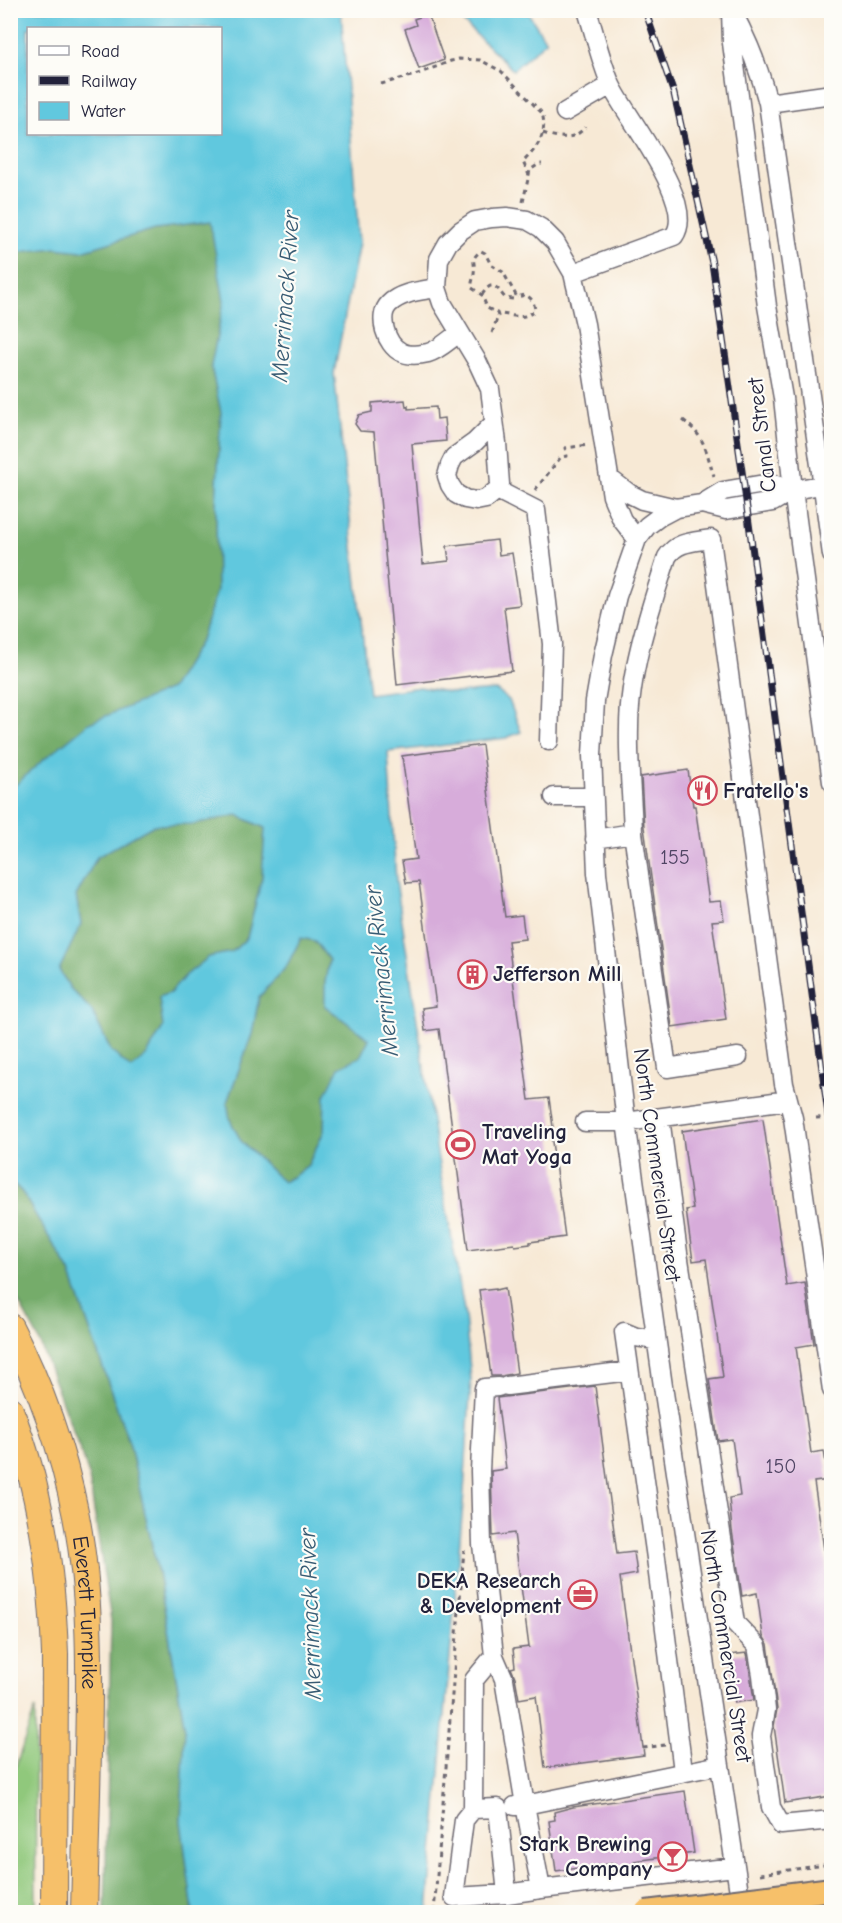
<svg xmlns="http://www.w3.org/2000/svg" width="842" height="1923" font-family="'Comic Neue',sans-serif">
<style>
.green{fill:#90c87b;stroke:#59755b;stroke-width:1.5}
.forest{fill:#74ac6b;stroke:#4b6753;stroke-width:1.5}
.water{fill:#61c8de;stroke:#42758c;stroke-width:1.5;fill-rule:evenodd}
.building{fill:#d7acda}
.lines{fill:none;stroke-linecap:round;stroke-linejoin:round}
.minor-casing{stroke:#6d6871;stroke-width:21}
.highway-casing{stroke:#6d6871;stroke-width:28}
.path{stroke:#6d6871;stroke-width:3;stroke-dasharray:4.5 4.5;stroke-linecap:butt}
.minor{stroke:#fff;stroke-width:18}
.highway{stroke:#f6c06b;stroke-width:26}
.rail-casing{stroke:#22223b;stroke-width:7}
.rail{stroke:#fdfcf7;stroke-width:4.5;stroke-dasharray:14;stroke-linecap:butt}
.major-bridge-casing{stroke:#6d6871;stroke-width:26;stroke-linecap:butt}
.major-bridge{stroke:#f6c06b;stroke-width:22}
.labels{text-anchor:middle;dominant-baseline:central;stroke-width:4.5;stroke-linejoin:round;paint-order:stroke}
.number-label{font-size:20px;fill:#4f4463}
.street-label{font-size:22px;fill:#22223b;stroke:#fdfcf7}
.poi-label{font-size:22px;font-weight:bold;fill:#22223b;stroke:#fdfcf7;text-anchor:start}
.water-label{font-size:24px;font-style:italic;fill:#385c74;stroke:#fdfcf7}
</style>
<rect width="100%" height="100%" fill="#fdfcf7"/>
<filter id="ink" filterUnits="userSpaceOnUse"><feTurbulence type="fractalNoise" baseFrequency=".0167" numOctaves="2"/><feDisplacementMap in="SourceGraphic" scale="12" xChannelSelector="R" yChannelSelector="G"/><feConvolveMatrix kernelMatrix="1 2 1 2 8 2 1 2 1" color-interpolation-filters="sRGB"/></filter>
<filter id="wash" filterUnits="userSpaceOnUse"><feTurbulence type="fractalNoise" baseFrequency=".008" numOctaves="4" result="noise"/><feDisplacementMap in="SourceGraphic" scale="24" xChannelSelector="R" yChannelSelector="G"/><feGaussianBlur stdDeviation="1.35" result="paint"/><feColorMatrix in="noise" values="0 0 0 0 0 0 0 0 0 0 0 0 0 0 0 0 0 1.4 0 .05"/><feComposite in="paint" operator="in"/></filter>
<g filter="url(#wash)">
<rect width="100%" height="100%" fill="#f7e9d5"/>
<!-- green -->
<path class="green" d="M35,1709L36,1912H11V1780Z"/>
<!-- forest -->
<path class="forest" d="M211,222L224,301L211,366L221,412L216,505L217,590L201,640L171,689L89,724L42,761L11,789L10,253L55,248L82,251L155,229Z
M237,815L265,828L262,878L247,938L232,952L209,957L185,976L170,993L159,997L163,1027L147,1055L131,1069L111,1051L92,1011L70,988L59,970L81,924L76,896L97,857L154,825L195,824Z
M301,938L315,941L329,960L325,983V1006L369,1039L360,1057L325,1096L324,1131L308,1165L294,1176L283,1182L241,1141L230,1120L227,1102L252,1034L259,997L286,967Z
M10,1181L22,1192L70,1272L130,1446L159,1577L185,1729L181,1821L193,1912H105L111,1621L88,1472L38,1338L11,1288Z"/>
<!-- water -->
<path class="water" d="M11,10L341,11L359,243L334,373L369,694L420,687L454,693L496,690L509,700L521,732L506,738L388,752L396,881L437,1153L465,1316L471,1380L464,1492L428,1912H193L181,1821L185,1729L159,1577L130,1446L70,1272L22,1192L11,1181V789L42,761L89,723L171,689L201,640L217,590L216,505L221,412L211,366L224,301L210,222L155,229L82,251L55,248L11,253ZM28,28H220V134H28ZM237,815L265,828L262,878L247,938L232,952L209,957L185,976L170,993L159,997L163,1027L147,1055L131,1069L111,1051L92,1011L70,988L59,970L81,924L76,896L97,857L154,825L195,824ZM301,938L315,941L329,960L325,983V1006L369,1039L360,1057L339,1067L325,1096L324,1131L308,1165L294,1176L283,1182L241,1141L230,1120L227,1102L252,1034L259,997L286,967Z
M428,11H527L546,41L513,70L456,15L439,16Z"/>
<g id="blocks">
<!-- building -->
<path class="building" d="M428,14L444,60L419,69L405,29L416,25L414,19Z
M405,400L406,407L408,406V409L436,407L437,419L444,418L446,441L412,444L423,564L449,561L447,546L497,540L499,555L512,553L520,605L504,607L512,671L397,685L374,432L360,431L355,424L359,415L372,412V403Z
M482,745L505,917L522,915L525,939L508,941L529,1100L549,1098L553,1127H550L565,1237L530,1242V1244L515,1246L514,1244L468,1250L439,1029L425,1031L422,1008L436,1006L419,882L406,883L402,861L416,859L402,756Z
M688,770L693,806H695L709,902L721,901L724,920L712,921L726,1019L672,1027L644,827L641,777Z
M763,1119L787,1286L805,1283L814,1344L796,1347L811,1453L824,1451L829,1480L814,1482L829,1583L826,1584L831,1619V1796L785,1803L774,1726L777,1709L768,1644L763,1636L757,1593L742,1596L732,1530L729,1498L740,1496L732,1439L718,1441L709,1379L723,1377L706,1259L693,1261L686,1210L693,1209L682,1131Z
M496,1288V1290L505,1288L517,1373L501,1376H491L479,1290Z
M595,1386L617,1554L634,1552L637,1574L620,1577L644,1755L545,1768L536,1696L519,1699L515,1677L511,1668L515,1667L513,1649L529,1647L514,1533L493,1536L491,1471L506,1469L497,1398Z
M747,1653L754,1700L735,1703L729,1655Z
M685,1791L694,1853L634,1861L635,1867L617,1869L616,1863L556,1871L549,1821L555,1820L554,1812L573,1807Z"/>
</g>
</g>
<g filter="url(#ink)">
<use href="#blocks" fill-opacity="0" stroke="#6d6871" stroke-width="1.5"/>
<g class="lines">
<defs>
<path id="minor" d="M731,10L732,43L767,306L783,398L793,490L832,782
M732,11C748,41 760,70 768,103L821,472L832,555
M768,103L832,94
M565,112L611,85
M573,273L674,236C698,203 625,116 611,85C601,62 595,35 587,10
M437,288C421,291 401,292 389,304C377,316 386,345 401,352C408,356 420,355 428,353C439,350 450,339 459,333
M493,424L475,442L454,457L450,465L447,476L450,485L456,494L465,499L476,501L486,499L497,490L500,484L499,471L497,443L490,389L477,361L442,303L437,288L439,259L448,243L460,231L475,221L492,218L507,217L527,220L541,228L555,242L573,273L585,324L612,496L622,520L637,539
M609,478L630,494L642,500L676,508
M497,490L536,510L552,644L549,741
M702,504L726,510L773,502L793,490L832,483
M554,797H593
M633,833L667,1068L738,1057
M595,839L633,833C632,798 628,763 629,728C629,671 650,610 667,557C677,541 694,542 711,539L784,1084L793,1118L832,1390
M660,1118L678,1253L735,1623L757,1646L762,1675L766,1710L761,1736L771,1807L781,1825L832,1820
M585,1122H626L788,1100
M656,1340L636,1337L624,1332L656,1558L683,1771
M507,1386L629,1371
M494,1656L504,1679L525,1805L720,1765
M473,1809L498,1808L507,1894L454,1897L464,1820L473,1809L474,1680L494,1656L482,1544L480,1471L484,1388L498,1387
M541,1889L735,1867
M507,1894L541,1889L525,1805L515,1806
M742,1912L663,1386L626,1122L597,873L592,755L595,701L603,655L617,596L637,539L647,526L659,517L676,508L702,504L723,491L770,483L793,490"/>
<g id="highway">
<path id="s1" d="M10,1327C41,1387 63,1450 76,1516C91,1593 90,1674 88,1753C87,1806 85,1859 84,1912"/>
<path d="M10,1410C41,1488 52,1571 55,1654L54,1912"/>
</g>
</defs>
<!-- minor casing -->
<use href="#minor" class="minor-casing"/>
<!-- highway casing -->
<use href="#highway" class="highway-casing"/>
<!-- path -->
<path class="path" d="M381,84L415,75L451,61L459,59L480,60L501,71L542,113C548,134 537,148 523,162L529,175
M543,133C557,138 575,141 585,127
M523,202L530,170L539,164H542
M482,295C492,279 496,286 505,298L514,299L517,297
M492,333L498,316L497,313L487,308L482,295L472,288C471,281 474,279 474,273C476,261 469,260 481,251L485,253L491,265L503,272L517,297L525,295C532,298 534,302 535,310C526,320 514,316 502,314L498,316
M683,420C706,438 705,449 714,476
M535,490L561,457L567,456L565,448L588,445
M816,1118L832,1117
M643,1748L665,1745
M760,1874L832,1864
M434,1912L464,1550"/>
<!-- minor -->
<use href="#minor" class="minor"/>
<!-- highway -->
<use href="#highway" class="highway"/>
<defs>
<path id="rail" d="M645,10L674,94L712,263L742,471L832,1144"/>
</defs>
<!-- rail casing -->
<use href="#rail" class="rail-casing"/>
<!-- rail -->
<use href="#rail" class="rail"/>
<defs>
<path id="major-bridge" d="M646,1912L832,1889"/>
</defs>
<!-- major-bridge casing -->
<use href="#major-bridge" class="major-bridge-casing"/>
<!-- major-bridge -->
<use href="#major-bridge" class="major-bridge"/>
</g>
</g>
<!-- icons -->
<defs>
<symbol id="restaurant-ring" viewBox="-11 -11 22 22"><circle r="9.5" fill="#fdfcf7" stroke="#d1495b" stroke-width="1.5"/><path d="M-5-6h1v4h1v-4h1v4h1v-4h1v5L-1.5 .5V6h-2V.5L-5-1ZM5-6V6H3V1.5H1.5Q1.5-4 5-6Z" fill="#d1495b"/></symbol>
<symbol id="building-ring" viewBox="-11 -11 22 22"><circle r="9.5" fill="#fdfcf7" stroke="#d1495b" stroke-width="1.5"/><path d="M-4-6H4V6H1V3H-1V6H-4ZM-2.5-4.3h1.7v1.8h-1.7ZM.8-4.3h1.7v1.8H.8ZM-2.5-1h1.7V.8h-1.7ZM.8-1h1.7V.8H.8Z" fill="#d1495b"/></symbol>
<symbol id="stadium-ring" viewBox="-11 -11 22 22"><circle r="9.5" fill="#fdfcf7" stroke="#d1495b" stroke-width="1.5"/><path d="M0-5a6.5 5 0 1 0 0 10a6.5 5 0 1 0 0-10ZM-3.5-1.8h7v3.6h-7Z" fill="#d1495b"/></symbol>
<symbol id="office-ring" viewBox="-11 -11 22 22"><circle r="9.5" fill="#fdfcf7" stroke="#d1495b" stroke-width="1.5"/><path d="M-6-3h4V-5.5h4V-3h4V5H-6ZM-1-4.5V-3h2v-1.5ZM-6 0V1H6V0Z" fill="#d1495b"/></symbol>
<symbol id="bar-ring" viewBox="-11 -11 22 22"><circle r="9.5" fill="#fdfcf7" stroke="#d1495b" stroke-width="1.5"/><path d="M-6-5H6L.8 .8V4.5H3.5V6h-7V4.5H-.8V.8Z" fill="#d1495b"/></symbol>
</defs>
<g fill-rule="evenodd">
<use href="#restaurant-ring" x="686" y="774" width="33" height="33"/>
<use href="#building-ring" x="456" y="958" width="33" height="33"/>
<use href="#stadium-ring" x="444" y="1128" width="33" height="33"/>
<use href="#office-ring" x="566" y="1578" width="33" height="33"/>
<use href="#bar-ring" x="656" y="1840" width="33" height="33"/>
</g>
<g class="labels">
<!-- number labels -->
<g class="number-label">
<text x="675" y="857">155</text>
<text x="781" y="1466">150</text>
</g>
<!-- street labels -->
<g class="street-label">
<text transform="translate(762 435) rotate(-97)">Canal Street</text>
<text transform="translate(657 1165) rotate(82)">North Commercial Street</text>
<text stroke="none"><textPath href="#s1" startOffset="298">Everett Turnpike</textPath></text>
<text transform="translate(726 1646) rotate(81)">North Commercial Street</text>
</g>
<!-- poi labels -->
<g class="poi-label">
<text x="723" y="791">Fratello's</text>
<text x="493" y="974">Jefferson Mill</text>
<text x="482" y="1132">Traveling<tspan x="482" dy="25">Mat Yoga</tspan></text>
<text x="561" y="1581" text-anchor="end">DEKA Research<tspan x="561" dy="25">&amp; Development</tspan></text>
<text x="652" y="1844" text-anchor="end">Stark Brewing<tspan x="652" dy="25">Company</tspan></text>
</g>
<!-- water labels -->
<g class="water-label">
<text transform="translate(285 296) rotate(-86)">Merrimack River</text>
<text transform="translate(381 971) rotate(-96)">Merrimack River</text>
<text transform="translate(310 1614) rotate(-92)">Merrimack River</text>
</g>
</g>
<!-- margin -->
<rect width="842" height="1923" fill="none" stroke="#fdfcf7" stroke-width="36"/>
<!-- legend -->
<rect x="27" y="27" width="195" height="108" fill="#fdfcf7" stroke="#a5a5ac" stroke-width="1.5"/>
<rect x="39" y="46" width="30" height="9" fill="#ffffff" stroke="#a5a5ac" stroke-width="1.5"/>
<text x="81" y="57" font-size="18" fill="#22223b">Road</text>
<rect x="39" y="76" width="30" height="9" fill="#22223b" stroke="#a5a5ac" stroke-width="1.5"/>
<text x="81" y="87" font-size="18" fill="#22223b">Railway</text>
<rect x="39" y="102" width="30" height="18" fill="#61c8de" stroke="#a5a5ac" stroke-width="1.5"/>
<text x="81" y="117" font-size="18" fill="#22223b">Water</text>
</svg>
